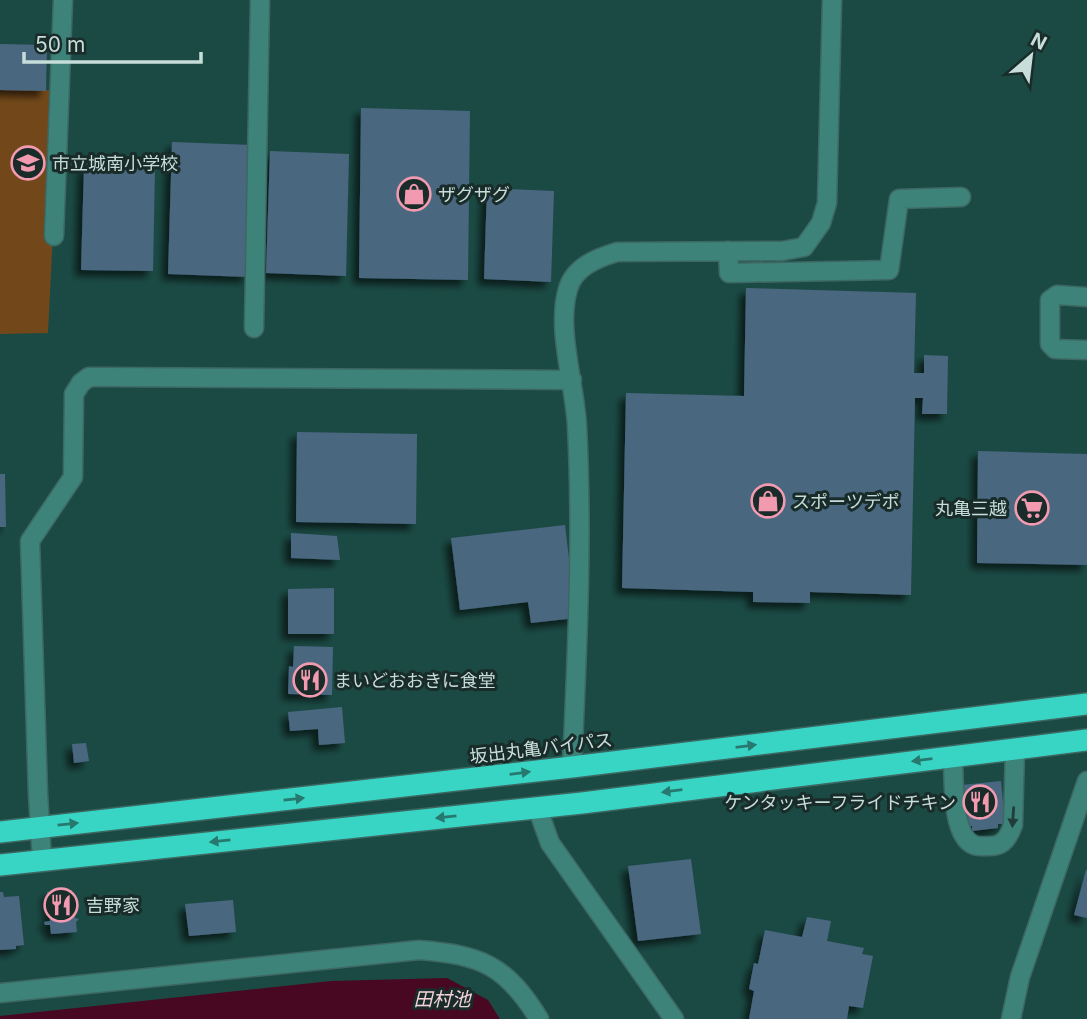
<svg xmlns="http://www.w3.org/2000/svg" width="1087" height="1019" font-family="Inter,'Noto Sans JP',sans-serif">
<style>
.green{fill:#72481a}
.water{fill:#490821}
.building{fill:#4a6780;filter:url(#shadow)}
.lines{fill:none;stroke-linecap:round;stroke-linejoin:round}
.minor-casing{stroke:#3d6762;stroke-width:21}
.highway-casing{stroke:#3d6762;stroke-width:24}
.minor{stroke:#3d837a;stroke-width:18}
.highway{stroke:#38d5c4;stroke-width:21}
.oneway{fill:#27786f}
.oneway2{fill:#203d39}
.labels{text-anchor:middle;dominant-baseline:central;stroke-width:6;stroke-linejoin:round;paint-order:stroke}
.poi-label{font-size:18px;fill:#c6ddd9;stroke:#192c29;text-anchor:start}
.street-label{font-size:18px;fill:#c6ddd9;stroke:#192c29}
.water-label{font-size:19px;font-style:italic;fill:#f3d2d9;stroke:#192c29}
</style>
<defs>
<filter id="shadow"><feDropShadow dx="-6" dy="6" stdDeviation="3.5" flood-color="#0009"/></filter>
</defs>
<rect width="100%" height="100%" fill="#1b4a44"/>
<!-- green -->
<path class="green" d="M0,90H60L48,333L0,334Z"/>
<!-- water -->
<path class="water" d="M447,978L488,1000L500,1019H0V1016L331,981Z"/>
<!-- building -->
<path class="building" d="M0,44L47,45L46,91L0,90Z
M361,108L470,111L468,280L359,278Z
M172,142L252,145L248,277L168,274Z
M270,151L349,154L346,276L266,273Z
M84,166L155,168L153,271L81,270Z
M487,188L554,191L551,282L484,279Z
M746,288L916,293L914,373H924V355L948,356L947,414H922L923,398H915L911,595L810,592V603L753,602V592L622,588L626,393L744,396Z
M297,432L417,434L416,524L296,522Z
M978,451L1087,454V565L977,563Z
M0,474H5L6,527H0Z
M565,525L576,618L531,623L528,602L460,610L451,538Z
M291,533L337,536L340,560L291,558Z
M334,588V634H288V589Z
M294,646L333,647L332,695L288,694L289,666L293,667Z
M342,707L345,743L319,745L318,729L290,731L288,712Z
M86,743L89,761L74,763L72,744Z
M1001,781L1005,824H998V828L972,831V826H966L956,794L963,793L962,785Z
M691,859L701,934L638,941L628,866Z
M1086,870H1087V918L1074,915Z
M72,890L75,918L79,919L76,922L77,932L51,934L50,925H45L44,922L50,921L47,892Z
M0,892H3L4,897L19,896L24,945L16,946V949L0,950Z
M233,900L236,932L189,936L185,904Z
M807,917L831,921L827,941L864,948L862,954L873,956L863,1008L849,1006L847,1019H749L754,991L749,989L754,963L758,964L765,930L802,937Z"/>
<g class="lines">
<defs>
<path id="minor" d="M54,236L63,0
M728,251L729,273L889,270L899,199L961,197
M1087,297L1057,295L1050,300V344L1055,349L1087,350
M254,328L260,0
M953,757C954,778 951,836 974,845C979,847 986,846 991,846C1004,846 1009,836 1013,825L1015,749
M572,767C577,653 583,540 577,426C575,385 556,328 568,289C574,267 597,258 617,252L782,251L804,247L821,223L827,203L832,0
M537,807L550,843L674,1019
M42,860L38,794L30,541L73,477L74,394L81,383L89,377H105L572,380
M0,993L419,950C481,955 506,965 539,1019
M1011,1019L1020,977L1087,781"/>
<path id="highway" d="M0,832L572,767L1087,704
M0,865L582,803L1087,740"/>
</defs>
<!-- minor casing -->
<use href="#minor" class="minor-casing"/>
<!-- highway casing -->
<use href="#highway" class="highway-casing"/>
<!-- minor -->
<use href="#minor" class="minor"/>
<!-- highway -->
<use href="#highway" class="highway"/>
</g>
<!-- one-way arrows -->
<defs><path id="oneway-solid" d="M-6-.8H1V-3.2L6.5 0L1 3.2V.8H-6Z" transform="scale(1.75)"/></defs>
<g class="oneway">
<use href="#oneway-solid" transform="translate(746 746) rotate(-7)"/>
<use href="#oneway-solid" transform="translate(922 760) rotate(173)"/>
<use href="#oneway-solid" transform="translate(520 773) rotate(-7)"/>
<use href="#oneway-solid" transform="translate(672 791) rotate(173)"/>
<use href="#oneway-solid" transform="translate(294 799) rotate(-6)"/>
<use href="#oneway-solid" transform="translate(446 817) rotate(174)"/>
<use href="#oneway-solid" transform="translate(68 824) rotate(-6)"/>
<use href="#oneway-solid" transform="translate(220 841) rotate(174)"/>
</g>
<use class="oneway2" href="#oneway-solid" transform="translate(1013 817) rotate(94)"/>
<!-- icons -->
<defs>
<symbol id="school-ring" viewBox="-11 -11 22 22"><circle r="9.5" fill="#192c29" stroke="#f29aaf" stroke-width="1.5"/><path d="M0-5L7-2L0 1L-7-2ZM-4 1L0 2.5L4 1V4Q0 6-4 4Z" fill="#f29aaf"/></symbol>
<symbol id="shop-ring" viewBox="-11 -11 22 22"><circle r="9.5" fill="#192c29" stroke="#f29aaf" stroke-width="1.5"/><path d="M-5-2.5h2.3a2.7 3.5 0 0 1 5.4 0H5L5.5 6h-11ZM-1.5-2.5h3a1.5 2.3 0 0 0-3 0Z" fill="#f29aaf"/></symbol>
<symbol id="supermarket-ring" viewBox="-11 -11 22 22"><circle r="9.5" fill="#192c29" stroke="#f29aaf" stroke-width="1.5"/><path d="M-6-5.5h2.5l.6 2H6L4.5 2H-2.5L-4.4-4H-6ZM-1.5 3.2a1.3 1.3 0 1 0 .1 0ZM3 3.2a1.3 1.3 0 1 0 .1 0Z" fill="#f29aaf"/></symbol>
<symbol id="restaurant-ring" viewBox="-11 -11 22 22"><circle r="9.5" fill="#192c29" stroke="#f29aaf" stroke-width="1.5"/><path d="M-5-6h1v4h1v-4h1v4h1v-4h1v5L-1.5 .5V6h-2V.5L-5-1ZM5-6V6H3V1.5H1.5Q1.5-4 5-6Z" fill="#f29aaf"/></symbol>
</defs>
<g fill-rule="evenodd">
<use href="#school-ring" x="9" y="144" width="38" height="38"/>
<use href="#shop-ring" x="395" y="175" width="38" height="38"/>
<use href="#shop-ring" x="749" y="482" width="38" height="38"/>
<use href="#supermarket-ring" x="1013" y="489" width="38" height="38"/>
<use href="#restaurant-ring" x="291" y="661" width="38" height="38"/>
<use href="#restaurant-ring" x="961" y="783" width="38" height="38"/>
<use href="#restaurant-ring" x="42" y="886" width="38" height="38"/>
</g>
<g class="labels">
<!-- poi labels -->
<g class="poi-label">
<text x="52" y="163">市立城南小学校</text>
<text x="438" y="194">ザグザグ</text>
<text x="792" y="501">スポーツデポ</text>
<text x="1007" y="508" text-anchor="end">丸亀三越</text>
<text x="334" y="680">まいどおおきに食堂</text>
<text x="956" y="802" text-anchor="end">ケンタッキーフライドチキン</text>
<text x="86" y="905">吉野家</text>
</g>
<!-- street labels -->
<g class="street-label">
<text transform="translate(541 748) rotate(-7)">坂出丸亀バイパス</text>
</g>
<!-- water labels -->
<g class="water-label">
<text x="442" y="999">田村池</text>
</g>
</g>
<!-- north arrow -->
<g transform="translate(1031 56) rotate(28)" stroke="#192c29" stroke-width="5" paint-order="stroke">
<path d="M0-5L12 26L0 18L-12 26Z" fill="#c6ddd9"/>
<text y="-10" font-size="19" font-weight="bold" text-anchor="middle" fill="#c6ddd9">N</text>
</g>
<!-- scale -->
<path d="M24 52v10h177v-10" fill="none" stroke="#c6ddd9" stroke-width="3.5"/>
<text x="35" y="52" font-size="21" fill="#c6ddd9" stroke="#192c29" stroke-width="5" paint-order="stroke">50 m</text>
</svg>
